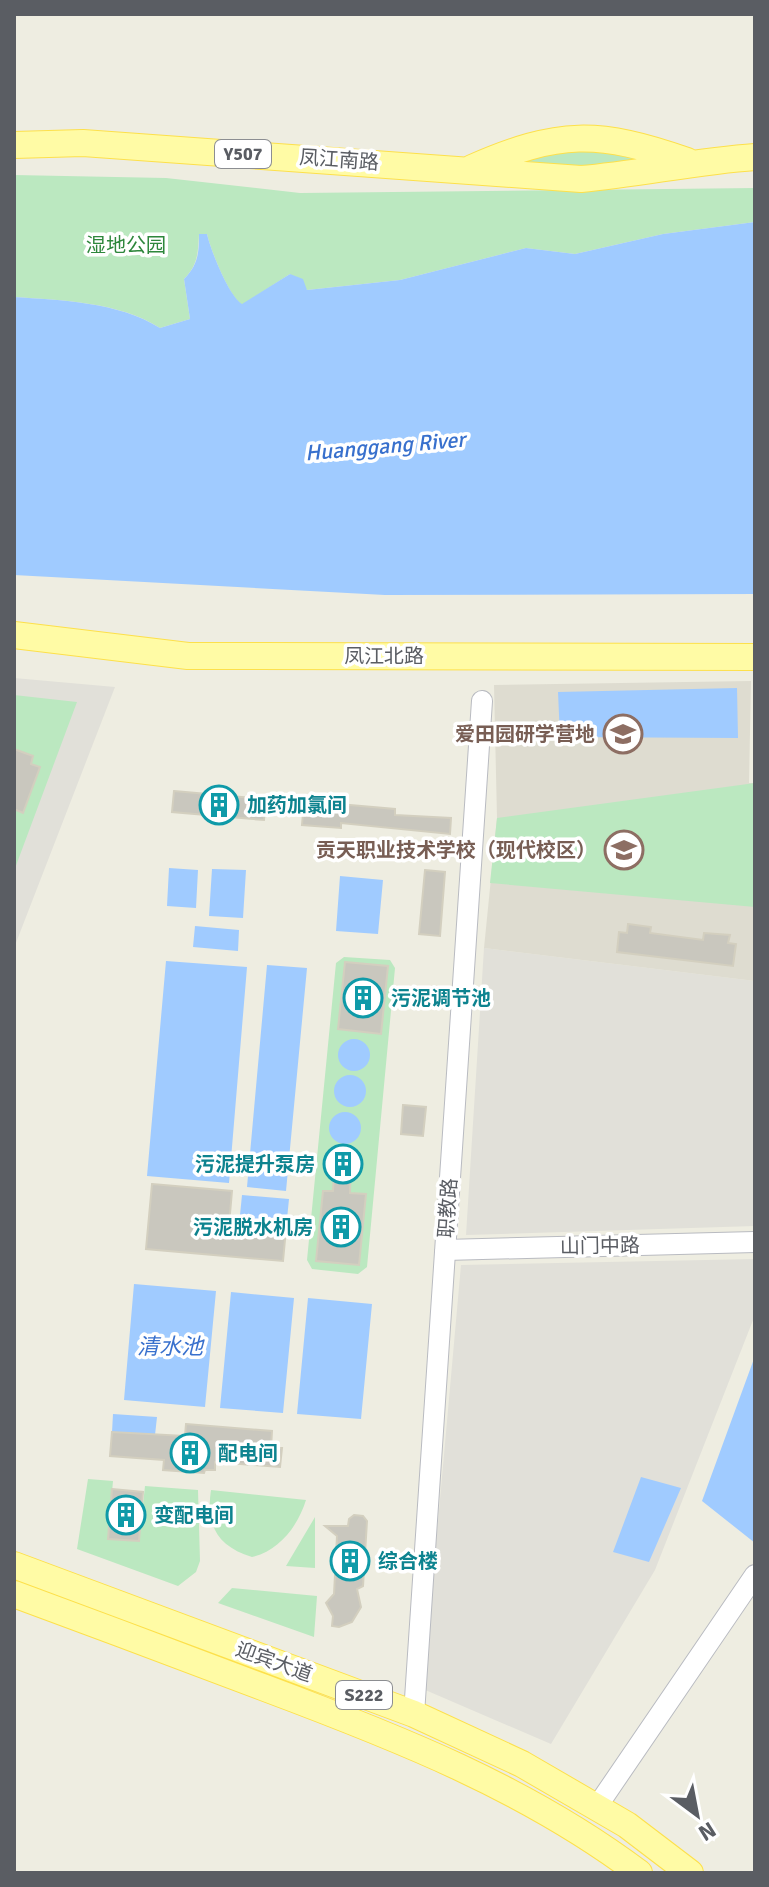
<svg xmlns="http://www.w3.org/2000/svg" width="769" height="1887" font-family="Signika,'Noto Sans SC',sans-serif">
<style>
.industrial{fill:#e1e0d9}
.education{fill:#dedcd0}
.green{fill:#bbe8c0}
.water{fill:#a0cbff}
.building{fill:#c9c7be;stroke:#d3cfbf;stroke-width:2}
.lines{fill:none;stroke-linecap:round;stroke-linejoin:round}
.minor-casing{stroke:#b9bbc1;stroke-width:22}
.major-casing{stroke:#fde04b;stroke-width:28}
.minor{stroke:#fff;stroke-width:20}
.major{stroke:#fffba5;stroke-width:26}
.labels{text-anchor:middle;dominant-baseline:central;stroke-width:7;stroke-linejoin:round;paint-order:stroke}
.shield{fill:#fff;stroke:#8c8e92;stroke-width:2}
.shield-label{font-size:18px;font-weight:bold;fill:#5a5d63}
.street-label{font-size:20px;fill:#5a5d63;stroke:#fff}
.park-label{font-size:20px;fill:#2e873c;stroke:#fff}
.education-label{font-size:20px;font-weight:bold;fill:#785e54;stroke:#fff;text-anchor:end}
.culture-label{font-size:20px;font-weight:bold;fill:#0d838f;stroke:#fff;text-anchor:start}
.water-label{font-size:22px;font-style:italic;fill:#3870cd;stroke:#fff}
</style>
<rect width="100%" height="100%" fill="#eeede1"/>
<!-- industrial -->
<path class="industrial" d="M14,678L115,687L14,948Z
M484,948L755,981V1226L466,1235Z
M755,1259V1315L655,1570L551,1744L423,1689L461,1265Z"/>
<!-- education -->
<path class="education" d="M751,681L749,783H755V981L484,948L497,818L494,685Z"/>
<!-- green -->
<path class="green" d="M584,146L646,158L594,169L510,164Z
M14,175L166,178L300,193L755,188V222L663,234L575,254L526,248L400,280L307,290L290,274L242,305C229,296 211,251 207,234H199C198,253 198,265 184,279L190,319L160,328C120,302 61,300 14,297Z
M14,695L77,702L14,871Z
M755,783V907L490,883L497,818Z
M344,957L390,960L395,968L367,1267L358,1274L312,1269L307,1260L336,963Z
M88,1479L113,1481L108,1538L139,1541L145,1486L198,1490L200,1561L196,1572L178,1586L77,1549Z
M211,1490L306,1500C298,1526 279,1551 252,1557C216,1546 206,1524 211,1490Z
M315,1517V1568L286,1566Z
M232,1588L317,1596L314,1637L218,1603Z"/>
<!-- water -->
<path class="water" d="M755,222V594L385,595L14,575V297C61,300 119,302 160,328L190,319L184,279C198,265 199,253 199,234H207C211,251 229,296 242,304L290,274L303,279L307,290L400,280L526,248L575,254L663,234Z
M737,688L738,738L560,737L558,692Z
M169,868L198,870L196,908L167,906Z
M212,869L246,870L243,918L209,916Z
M340,876L383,880L378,934L336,931Z
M195,926L239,930L238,951L193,947Z
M166,961L247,967L229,1183L147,1176Z
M267,965L307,968L286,1191L247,1187Z
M338 1055a16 16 0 1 1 32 0a16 16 0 1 1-32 0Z
M334 1091a16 16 0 1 1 32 0a16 16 0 1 1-32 0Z
M329 1128a16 16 0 1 1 32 0a16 16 0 1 1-32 0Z
M242,1195L289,1199L286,1229L239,1225Z
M134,1284L216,1291L205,1407L124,1400Z
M231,1292L294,1298L283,1413L220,1408Z
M308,1298L372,1304L361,1419L297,1414Z
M755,1356V1543L702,1501Z
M113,1414L157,1417L155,1435L112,1432Z
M641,1477L681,1488L649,1562L613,1552Z"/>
<!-- building -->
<path class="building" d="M14,749L33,756L31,764L40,767L23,813L14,809Z
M174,791L266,799L264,820L172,812Z
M304,801L395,809V815L451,818L450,834L341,823V828L302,825Z
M425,870L445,872L440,936L419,934Z
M628,924L651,927L650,933L703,940L704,933L730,935L728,943L736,944L733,966L617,952L619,932L627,933Z
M345,962L388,966L381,1034L338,1029Z
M403,1105L426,1107L423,1136L401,1134Z
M335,1156H351L350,1193L366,1194L359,1265L316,1261L323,1191H333Z
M152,1184L232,1191L229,1225L286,1229L283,1261L146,1249Z
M186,1424L272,1431L271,1448H282L280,1467L215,1462V1470H205L204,1473L163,1470L164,1460L110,1456L112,1432L185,1436Z
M112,1489L143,1492L139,1541L108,1539Z
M354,1515L363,1516L367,1521L363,1586L357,1589L361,1607L352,1622L339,1627L332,1626L333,1616L326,1603L334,1594L337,1536L325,1526H348L349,1519Z"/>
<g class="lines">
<defs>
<path id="minor" d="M445,1250L755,1242
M414,1714L482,701
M596,1808L755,1575"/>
<path id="major" d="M14,145L83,143L581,179C639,174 696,161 755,157
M472,168C559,130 598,130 687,161
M14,635L188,656L755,657
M14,1565L414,1714L522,1764L627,1825L690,1873
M14,1594C98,1625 181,1656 265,1688C396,1737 526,1788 639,1873"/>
</defs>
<!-- minor casing -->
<use href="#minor" class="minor-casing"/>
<!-- major casing -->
<use href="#major" class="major-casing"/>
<!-- minor -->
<use href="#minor" class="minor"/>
<!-- major -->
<use href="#major" class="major"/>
</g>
<!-- icons -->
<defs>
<symbol id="school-ring" viewBox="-11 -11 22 22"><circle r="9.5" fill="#fff" stroke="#8d6e63" stroke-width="1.5"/><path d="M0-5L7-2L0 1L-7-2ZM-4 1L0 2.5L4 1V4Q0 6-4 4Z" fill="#8d6e63"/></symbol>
<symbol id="building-ring" viewBox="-11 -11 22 22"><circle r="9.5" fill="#fff" stroke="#0f9aa8" stroke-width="1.5"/><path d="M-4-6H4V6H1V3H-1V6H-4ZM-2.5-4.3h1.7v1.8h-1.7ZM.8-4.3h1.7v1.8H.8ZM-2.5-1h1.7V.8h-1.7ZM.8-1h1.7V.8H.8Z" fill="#0f9aa8"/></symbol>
</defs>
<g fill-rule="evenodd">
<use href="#school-ring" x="601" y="712" width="44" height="44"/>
<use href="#building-ring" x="197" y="783" width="44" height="44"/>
<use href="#school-ring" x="602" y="828" width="44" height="44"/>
<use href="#building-ring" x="341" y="976" width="44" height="44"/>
<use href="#building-ring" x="321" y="1142" width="44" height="44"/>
<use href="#building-ring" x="319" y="1205" width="44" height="44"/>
<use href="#building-ring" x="168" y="1431" width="44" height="44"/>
<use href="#building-ring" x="104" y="1493" width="44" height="44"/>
<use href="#building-ring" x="328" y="1539" width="44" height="44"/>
</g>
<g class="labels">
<!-- shield labels -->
<g class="shield">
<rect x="215" y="140" width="56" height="28" rx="6"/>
<rect x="336" y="1681" width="56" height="28" rx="6"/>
</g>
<g class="shield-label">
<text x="243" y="154">Y507</text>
<text x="364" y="1695">S222</text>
</g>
<!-- street labels -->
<g class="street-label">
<text transform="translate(339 160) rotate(4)">凤江南路</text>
<text x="384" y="656">凤江北路</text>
<text transform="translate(448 1208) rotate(-86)">职教路</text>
<text transform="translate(600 1246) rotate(-1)">山门中路</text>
<text transform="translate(274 1662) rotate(20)">迎宾大道</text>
</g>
<!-- park labels -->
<g class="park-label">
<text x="126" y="245">湿地公园</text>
</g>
<!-- education labels -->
<g class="education-label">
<text x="595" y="734">爱田园研学营地</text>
<text x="596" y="850">贡天职业技术学校（现代校区）</text>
</g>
<!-- culture labels -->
<g class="culture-label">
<text x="247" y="805">加药加氯间</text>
<text x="391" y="998">污泥调节池</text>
<text x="315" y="1164" text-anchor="end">污泥提升泵房</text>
<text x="313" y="1227" text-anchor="end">污泥脱水机房</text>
<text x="218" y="1453">配电间</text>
<text x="154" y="1515">变配电间</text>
<text x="378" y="1561">综合楼</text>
</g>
<!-- water labels -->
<g class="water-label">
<text transform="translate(385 446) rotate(-5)">Huanggang River</text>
<text x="170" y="1346">清水池</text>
</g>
</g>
<!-- border -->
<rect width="769" height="1887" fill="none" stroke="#5a5d63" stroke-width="32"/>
<!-- north arrow -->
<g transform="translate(697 1815) rotate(148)" stroke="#ffffff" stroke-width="6" paint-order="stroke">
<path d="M0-6L14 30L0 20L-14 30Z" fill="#5a5d63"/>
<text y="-12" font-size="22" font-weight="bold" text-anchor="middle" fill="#5a5d63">N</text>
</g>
</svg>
